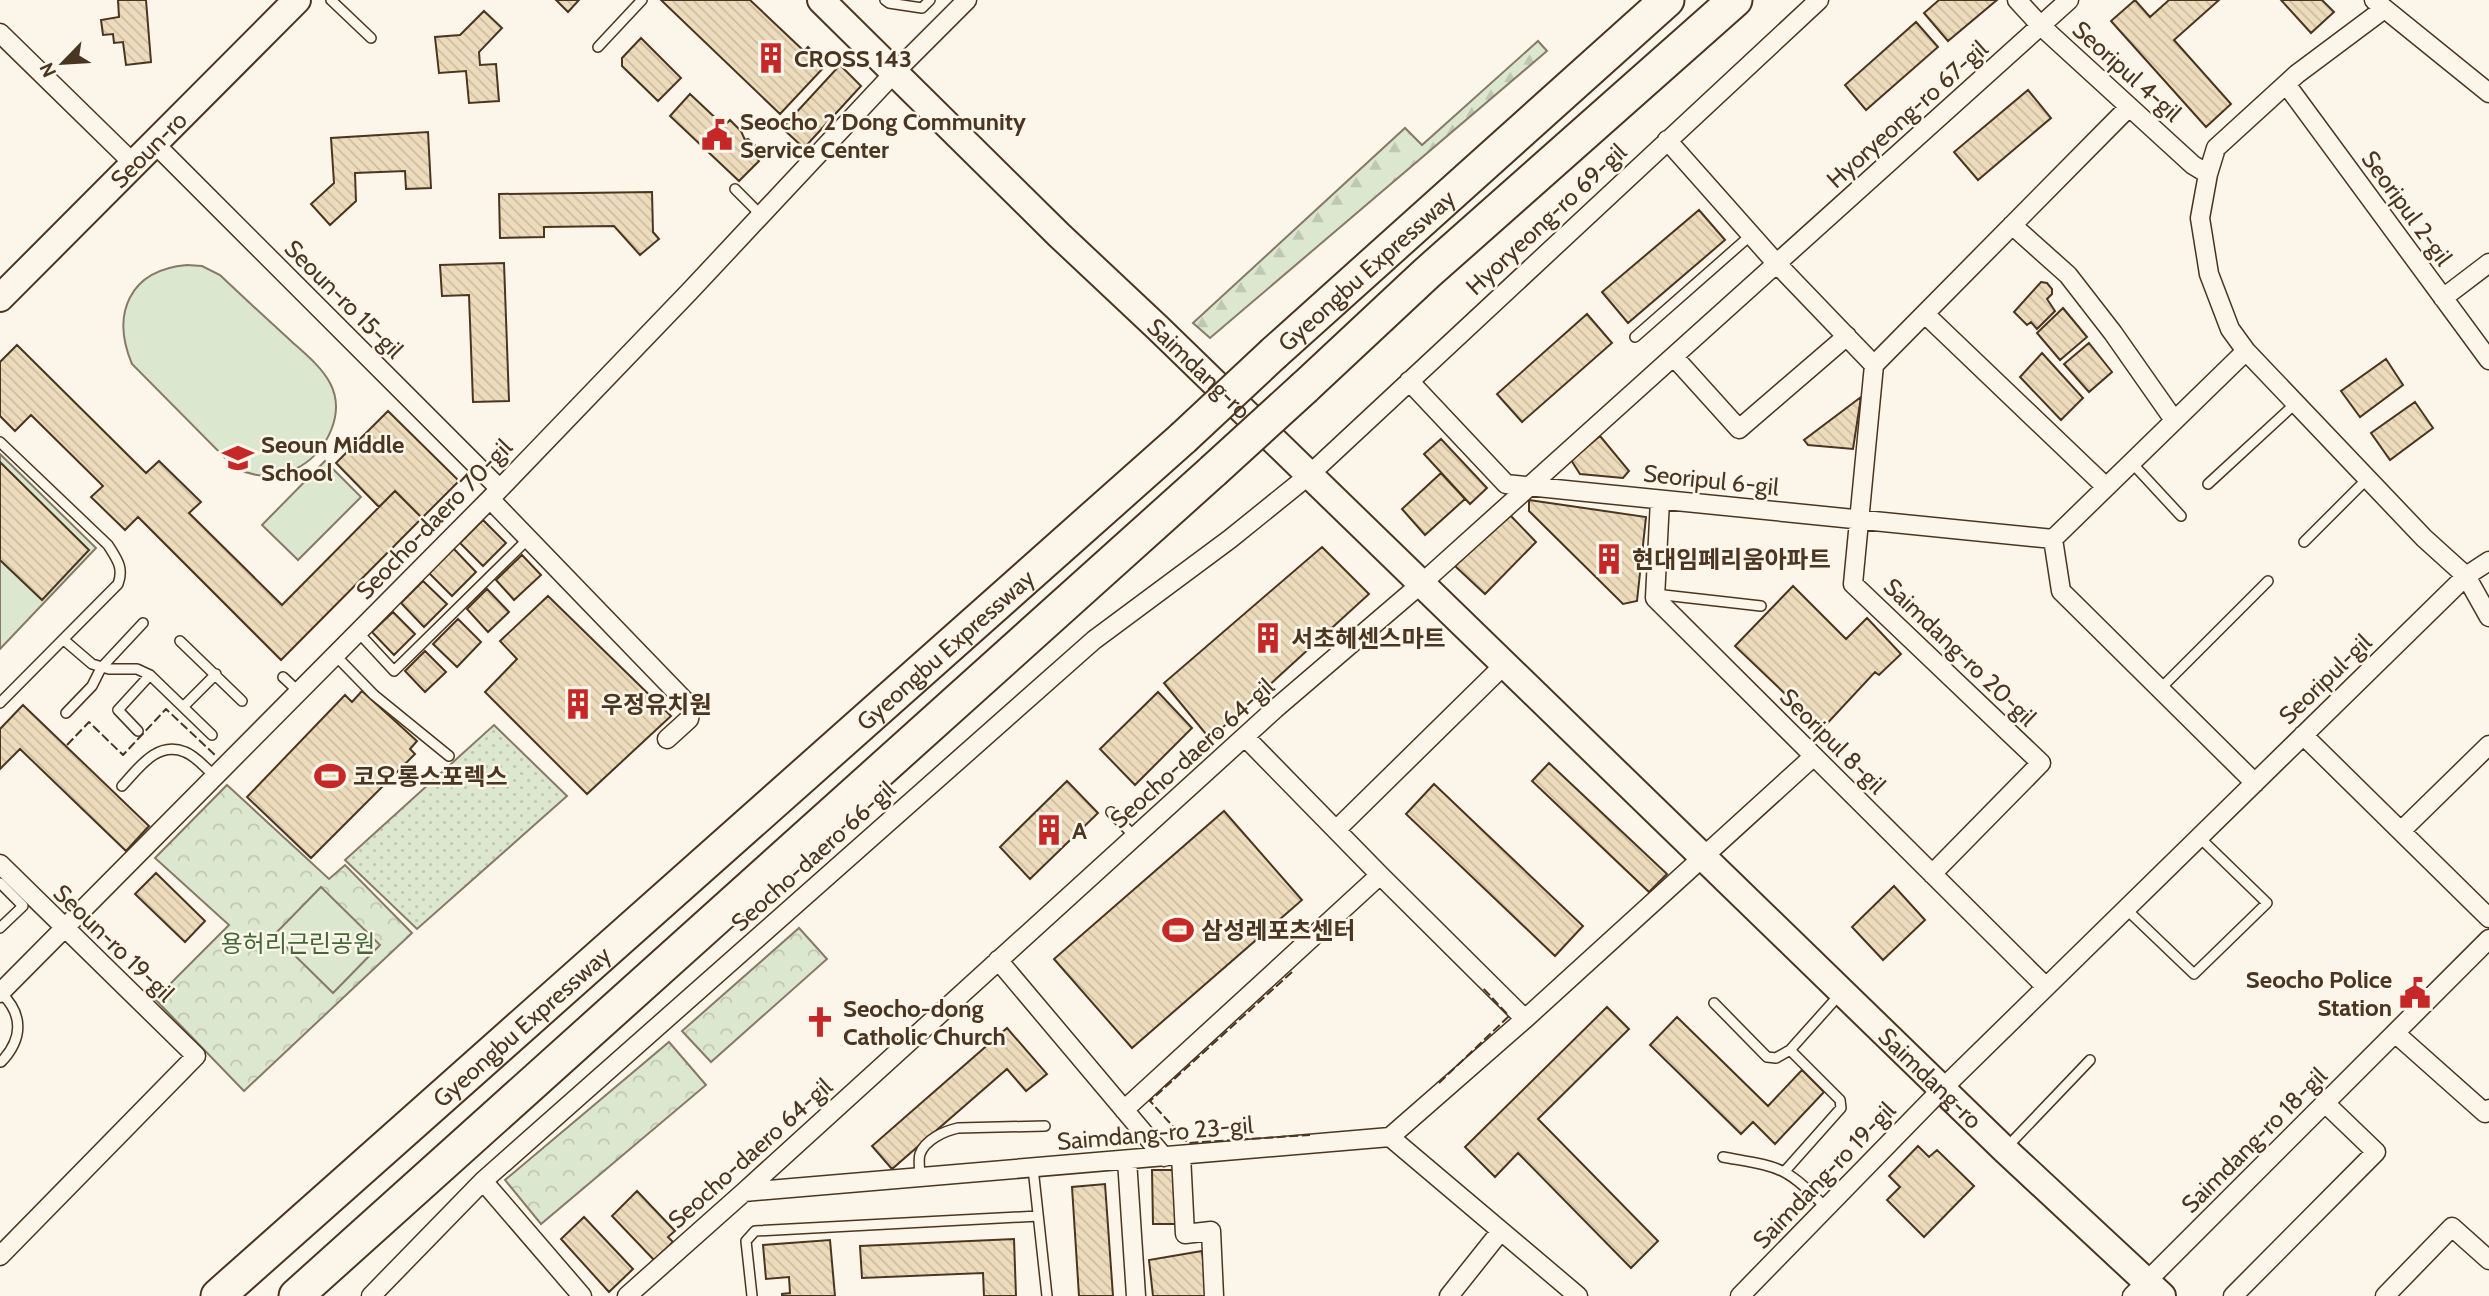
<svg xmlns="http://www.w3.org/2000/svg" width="2489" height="1296" font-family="Cabin,'Noto Sans KR',sans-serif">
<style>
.grass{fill:url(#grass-dots);stroke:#887966;stroke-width:2}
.forest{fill:url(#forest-firs);stroke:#887966;stroke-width:2}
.park{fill:url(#park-crowns);stroke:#887966;stroke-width:2}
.pitch{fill:#dce7d0;stroke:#887966;stroke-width:2}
.building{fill:url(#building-back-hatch);stroke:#4a3520;stroke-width:2}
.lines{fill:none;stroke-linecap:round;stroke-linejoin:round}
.lane-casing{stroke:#4a3520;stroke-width:12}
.street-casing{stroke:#4a3520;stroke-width:21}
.secondary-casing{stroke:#4a3520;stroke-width:30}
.highway-casing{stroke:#4a3520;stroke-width:37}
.lane{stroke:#fbf6e9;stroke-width:9}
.street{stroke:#fbf6e9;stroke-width:18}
.secondary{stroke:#fbf6e9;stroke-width:26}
.highway{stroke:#fbf6e9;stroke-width:33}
.highway-bridge-casing{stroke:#4a3520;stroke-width:37;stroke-linecap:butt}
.highway-bridge{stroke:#fbf6e9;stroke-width:33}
.fence{stroke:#4a3520;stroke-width:2;stroke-dasharray:9 3.5;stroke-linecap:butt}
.labels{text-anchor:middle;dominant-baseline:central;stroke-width:5;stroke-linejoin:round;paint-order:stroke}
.poi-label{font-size:24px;font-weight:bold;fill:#4a3520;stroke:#fbf6e9;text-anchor:start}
.street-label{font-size:24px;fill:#4a3520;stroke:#fbf6e9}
.park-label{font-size:24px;fill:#436837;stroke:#fbf6e9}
</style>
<defs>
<pattern id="grass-dots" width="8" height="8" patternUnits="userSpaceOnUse" patternTransform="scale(1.75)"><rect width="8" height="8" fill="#dce7d0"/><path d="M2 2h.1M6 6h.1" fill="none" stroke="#bec7b2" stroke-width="1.8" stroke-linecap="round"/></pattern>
<pattern id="forest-firs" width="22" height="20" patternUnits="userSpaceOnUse" patternTransform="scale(1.75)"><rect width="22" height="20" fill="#dce7d0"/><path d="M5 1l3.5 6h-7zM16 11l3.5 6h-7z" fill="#bec7b2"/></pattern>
<pattern id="park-crowns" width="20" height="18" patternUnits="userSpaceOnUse" patternTransform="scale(1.75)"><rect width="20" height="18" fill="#dce7d0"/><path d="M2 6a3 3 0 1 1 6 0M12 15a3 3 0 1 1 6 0" fill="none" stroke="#bec7b2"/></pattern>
<pattern id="building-back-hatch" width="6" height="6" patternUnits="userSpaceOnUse" patternTransform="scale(1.75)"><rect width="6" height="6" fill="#ecdcbc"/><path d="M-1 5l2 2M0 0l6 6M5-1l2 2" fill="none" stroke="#ccbda1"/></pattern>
</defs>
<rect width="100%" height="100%" fill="#fbf6e9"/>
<!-- grass -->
<path class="grass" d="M494,725L567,796L417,929L345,860Z"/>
<!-- forest -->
<path class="forest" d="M1538,41L1547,51L1210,338L1193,323L1405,128L1422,145Z"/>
<!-- park -->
<path class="park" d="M227,785L329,879L345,865L412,933L244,1091L155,999L229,925L155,858Z
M799,928L827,959L711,1062L682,1031Z
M669,1042L706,1085L541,1224L505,1180Z"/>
<!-- pitch -->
<path class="pitch" d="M187,265L202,266L220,275C243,297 267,319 290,340C304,353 321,366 330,383C346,413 327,450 301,466C279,479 258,479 235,468L132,364C111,314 129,270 187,265Z
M0,454L96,548L0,649Z
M325,461L361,497L298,560L262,525Z
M321,887L380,945L333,993L274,935Z"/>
<!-- building -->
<path class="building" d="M118,0H146L151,62L126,65L123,42L114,43L113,34L103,35L101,20L119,17Z
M556,0H579L568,12Z
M661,0H750L804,51L808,47L826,65L780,114Z
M1939,0H1997L1948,41L1924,13Z
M2135,0L2150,17L2169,0H2219L2174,40L2231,104L2206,127L2111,21Z
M2281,0H2322L2334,12L2311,33Z
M484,11L502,28L479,52L480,65L496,64L499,101L469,103L466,71L439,73L435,37L460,35Z
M1916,22L1938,47L1866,110L1845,85Z
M641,38L681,78L658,101L622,66V58Z
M840,65L861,86L804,148L782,128Z
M2028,90L2051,118L1978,180L1954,152Z
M690,94L724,126L730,120L741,131L745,140L748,139L762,152L757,158L759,161L739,181L670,116Z
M428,132L431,188L406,189L405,171L355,173L356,201L330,225L311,204L334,183L331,138Z
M652,192L653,232L659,239L640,255L614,226L544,227V237L500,238L499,194Z
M1699,210L1725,240L1628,323L1602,292Z
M504,263L509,401L473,402L469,295L442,296L440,265Z
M2041,282L2047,283L2052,289V294L2047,299L2055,311L2037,329L2031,322L2027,325L2014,312Z
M2063,308L2087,337L2060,360L2037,333Z
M1587,314L1612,343L1522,422L1497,394Z
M2089,343L2112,372L2089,392L2064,364Z
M17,345L146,473L159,461L201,502L189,513L282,605L395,491L422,518L281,660L138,517L125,530L91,497L103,486L31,415L15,431L0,416V362Z
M2042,353L2083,398L2061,420L2020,377Z
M2386,359L2403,385L2360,417L2341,391Z
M1861,397L1853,449L1808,445L1804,440Z
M2415,402L2433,428L2390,460L2371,433Z
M388,411L459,481L422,518L395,491L379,507L336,463Z
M1600,436L1629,471L1623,478L1580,474L1571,460Z
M1441,439L1487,488L1470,504L1424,454Z
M0,462L89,550L42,600L0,560Z
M1441,473L1465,499L1425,535L1402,509Z
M1529,500L1646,517L1637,601L1623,604L1529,511Z
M1509,514L1536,542L1485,594L1455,566Z
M483,520L506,543L483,566L460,543Z
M452,547L476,572L452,596L428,572Z
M1322,547L1369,594L1210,739L1164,683Z
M522,555L541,575L514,600L496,580Z
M423,581L447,604L424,627L401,603Z
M1793,586L1846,639L1867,618L1901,654L1879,675L1875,672L1822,729L1735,646Z
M487,589L509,612L488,632L467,609Z
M548,596L671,716L587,794L485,692L517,659L500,641Z
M393,612L415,634L394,655L372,632Z
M458,619L481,642L457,667L433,644Z
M425,651L446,672L425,692L405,671Z
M362,691L417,741L410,749L415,754L311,858L247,797L345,695L352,702Z
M1158,692L1192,728L1135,785L1100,749Z
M23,705L149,826L126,851L20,749L0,769V729Z
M1549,763L1667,874L1649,892L1532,781Z
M1067,781L1098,813L1030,879L1000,847Z
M1434,784L1583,926L1555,956L1406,814Z
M1224,811L1302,900L1132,1048L1054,959Z
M156,873L205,921L185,942L135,894Z
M1894,886L1925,920L1883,960L1852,927Z
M1607,1007L1629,1029L1538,1119L1658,1241L1631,1268L1518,1153L1495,1177L1465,1147Z
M1677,1017L1768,1106L1802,1070L1824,1092L1775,1144L1753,1122L1741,1134L1650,1045Z
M1007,1028L1047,1074L1026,1091L1007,1069L892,1169L872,1146Z
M1918,1146L1929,1157L1937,1150L1974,1186L1924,1237L1887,1200L1900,1187L1889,1176Z
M1152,1170H1178L1179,1224H1153Z
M1105,1184L1113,1296H1079L1072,1187Z
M637,1191L675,1231L668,1237L673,1242L654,1260L612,1216Z
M584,1217L633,1269L609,1292L561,1239Z
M1014,1239L1016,1296H984L983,1273L862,1278L860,1246Z
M830,1240L835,1296H782V1294L790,1293L789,1277L766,1279L763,1245Z
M1202,1251L1207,1296H1153L1149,1260Z"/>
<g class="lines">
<defs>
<path id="lane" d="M331,0L371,38
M885,0L889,3L922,8L930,0
M598,47L642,0
M735,189L761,215
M1635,337L1751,235
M0,442L108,545C117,559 124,568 118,584L0,703
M2131,462L2181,516
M2208,484L2296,403
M2304,542L2368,478
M1655,594L1761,606
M358,632L394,671L528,539
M64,640L92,664L109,669H137L150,675L212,735
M180,641L242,701
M335,655L374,695L449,756
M283,677L299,692
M2160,689L2268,581
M183,707L216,674
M66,713L92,686L101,668L143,623
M138,731L118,710L150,675
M122,786C138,769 157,740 185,752C196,756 206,769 215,776
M1111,812L1135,837
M0,883L23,906L0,928
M2126,909L2194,974L2267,903L2199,837
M0,992C24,1014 23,1039 1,1062
M1714,1003L1767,1057L1776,1058L1790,1050L1841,993
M2006,1148L2090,1060
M1723,1157C1778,1167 1786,1165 1826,1208
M1033,1168L1047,1296
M1785,1171L1841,1108L1840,1100L1790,1050
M920,1177C920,1170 918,1160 920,1154C925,1140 944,1131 958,1128L1045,1126
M752,1296L746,1241L755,1231L1038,1216"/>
<path id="street" d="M2017,0L2041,26L2193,165L2208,174
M2374,0L2489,93
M2384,9L2297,74L2216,148L2208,174L2200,218L2209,274L2230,329L2246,351L2424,538L2466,576L2489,617
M0,33L134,164
M2286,84L2489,360
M1667,140L1777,264L1874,365
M155,144L499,488
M2012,225L2068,275L2113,333L2174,420
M2443,298L2489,263
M1925,314L2106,487
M2246,351L2053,539L2061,591L2255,783
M1674,357L1739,429L1847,336
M1409,381L1506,484L2053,539
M490,499L687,703L691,709L689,719L667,739
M1660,500L1655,598L2046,987
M2303,735L2489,918
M1246,738L1380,875L1525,1019
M1336,830L1504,665
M2401,831L2489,745
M0,864L196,1056L0,1256
M1932,874L2041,763L1853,584L1874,365L2129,107
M998,960L1164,1157
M0,993L490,499L690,291L895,72L967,0
M2395,1033L2485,1113L2489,1109
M1124,1110L1380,875
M1390,1137L1578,1296
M1181,1155L1185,1234L1211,1231L1214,1296
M1127,1160L1136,1296
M483,1181L582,1296
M744,1192L1390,1137L1525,1019L1814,756
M371,1296L483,1181L1094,640L1230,539L1308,476L1819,0
M627,1296L744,1192L1275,709L1421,584L2069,0
M1449,1296L1500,1232
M1740,1296L1942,1089L2466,576L2489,561
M2132,1296L2489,939
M2233,1296L2376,1152L2325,1103
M2385,1296L2452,1227L2489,1260"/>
<g id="secondary">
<path id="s1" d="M821,0L1059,235L1158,328L2005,1150L2162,1296"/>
<path id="s2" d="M0,298L297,0"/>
</g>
<g id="highway">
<path id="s3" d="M1274,353L1667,0"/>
<path d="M1305,387L1427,273L1735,0"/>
<path id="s4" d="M218,1296L1183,438"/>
<path d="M296,1296L1213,471"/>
</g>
</defs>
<!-- lane casing -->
<use href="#lane" class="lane-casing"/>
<!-- street casing -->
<use href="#street" class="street-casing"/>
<!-- secondary casing -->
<use href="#secondary" class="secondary-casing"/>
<!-- highway casing -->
<use href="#highway" class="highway-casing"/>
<!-- lane -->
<use href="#lane" class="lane"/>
<!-- street -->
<use href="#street" class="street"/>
<!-- secondary -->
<use href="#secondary" class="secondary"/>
<!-- highway -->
<use href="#highway" class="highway"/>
<defs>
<path id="highway-bridge" d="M1183,438L1274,353
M1213,471L1305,387"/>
</defs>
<!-- highway-bridge casing -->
<use href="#highway-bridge" class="highway-bridge-casing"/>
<!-- highway-bridge -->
<use href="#highway-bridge" class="highway-bridge"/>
<!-- fence -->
<path class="fence" d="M67,745L89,722L123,755L166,709L216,756
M1292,972L1150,1101L1188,1143L1310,1135
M1439,1083L1509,1016L1482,987"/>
</g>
<!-- icons -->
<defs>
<symbol id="building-bare" viewBox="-9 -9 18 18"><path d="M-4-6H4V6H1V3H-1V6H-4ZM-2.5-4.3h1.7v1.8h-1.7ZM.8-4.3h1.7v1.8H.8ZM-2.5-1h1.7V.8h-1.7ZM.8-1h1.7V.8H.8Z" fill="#c62828" stroke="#fbf6e9" stroke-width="2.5" paint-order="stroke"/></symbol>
<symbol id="civic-bare" viewBox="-9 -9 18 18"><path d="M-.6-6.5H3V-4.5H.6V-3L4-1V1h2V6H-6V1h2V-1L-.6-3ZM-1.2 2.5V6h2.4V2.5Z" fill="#c62828" stroke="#fbf6e9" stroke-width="2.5" paint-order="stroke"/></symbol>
<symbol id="school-bare" viewBox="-9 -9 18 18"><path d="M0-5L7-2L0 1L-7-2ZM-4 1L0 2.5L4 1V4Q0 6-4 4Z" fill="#c62828" stroke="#fbf6e9" stroke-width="2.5" paint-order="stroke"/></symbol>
<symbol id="stadium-bare" viewBox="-9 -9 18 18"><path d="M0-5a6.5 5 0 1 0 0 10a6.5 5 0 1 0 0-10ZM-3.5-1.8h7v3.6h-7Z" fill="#c62828" stroke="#fbf6e9" stroke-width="2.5" paint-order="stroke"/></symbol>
<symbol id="church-bare" viewBox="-9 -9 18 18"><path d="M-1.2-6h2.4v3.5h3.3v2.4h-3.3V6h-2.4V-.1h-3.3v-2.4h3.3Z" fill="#c62828" stroke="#fbf6e9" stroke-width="2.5" paint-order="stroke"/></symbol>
</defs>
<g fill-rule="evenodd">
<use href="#building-bare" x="749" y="36" width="44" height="44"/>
<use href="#civic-bare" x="695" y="113" width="44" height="44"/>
<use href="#school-bare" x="216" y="436" width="44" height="44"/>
<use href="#building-bare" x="1587" y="537" width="44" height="44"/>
<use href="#building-bare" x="1246" y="616" width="44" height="44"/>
<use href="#building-bare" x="556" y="682" width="44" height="44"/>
<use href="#stadium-bare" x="308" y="754" width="44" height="44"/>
<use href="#building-bare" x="1027" y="808" width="44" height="44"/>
<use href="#stadium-bare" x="1156" y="908" width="44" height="44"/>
<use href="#civic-bare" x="2393" y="971" width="44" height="44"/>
<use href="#church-bare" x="798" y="1000" width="44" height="44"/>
</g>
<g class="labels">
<!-- poi labels -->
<g class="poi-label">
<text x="794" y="58">CROSS 143</text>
<text x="740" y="121">Seocho 2 Dong Community<tspan x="740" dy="28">Service Center</tspan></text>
<text x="261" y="444">Seoun Middle<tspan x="261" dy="28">School</tspan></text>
<text x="1632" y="559">현대임페리움아파트</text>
<text x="1291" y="638">서초헤센스마트</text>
<text x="601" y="704">우정유치원</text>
<text x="353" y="776">코오롱스포렉스</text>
<text x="1072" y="830">A</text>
<text x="1201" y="930">삼성레포츠센터</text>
<text x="2392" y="979" text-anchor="end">Seocho Police<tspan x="2392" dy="28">Station</tspan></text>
<text x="843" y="1008">Seocho-dong<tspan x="843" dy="28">Catholic Church</tspan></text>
</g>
<!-- street labels -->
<g class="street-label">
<text transform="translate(2127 71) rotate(42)">Seoripul 4-gil</text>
<text transform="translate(1907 114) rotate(-42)">Hyoryeong-ro 67-gil</text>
<text stroke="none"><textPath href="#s2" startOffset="210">Seoun-ro</textPath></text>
<text transform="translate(2407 208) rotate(54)">Seoripul 2-gil</text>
<text transform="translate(1546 219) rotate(-43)">Hyoryeong-ro 69-gil</text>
<text stroke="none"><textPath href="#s3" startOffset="124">Gyeongbu Expressway</textPath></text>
<text transform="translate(344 299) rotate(45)">Seoun-ro 15-gil</text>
<text stroke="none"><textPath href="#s1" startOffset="528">Saimdang-ro</textPath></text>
<text transform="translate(1711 480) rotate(6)">Seoripul 6-gil</text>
<text transform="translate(434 519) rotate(-46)">Seocho-daero 70-gil</text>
<text stroke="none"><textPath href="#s4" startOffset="973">Gyeongbu Expressway</textPath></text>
<text transform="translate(1960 652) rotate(44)">Saimdang-ro 20-gil</text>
<text transform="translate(2325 679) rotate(-44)">Seoripul-gil</text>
<text transform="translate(1833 741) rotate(45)">Seoripul 8-gil</text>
<text transform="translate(1192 753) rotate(-42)">Seocho-daero 64-gil</text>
<text transform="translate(813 856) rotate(-42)">Seocho-daero 66-gil</text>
<text transform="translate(114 943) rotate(44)">Seoun-ro 19-gil</text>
<text stroke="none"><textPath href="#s4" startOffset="406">Gyeongbu Expressway</textPath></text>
<text stroke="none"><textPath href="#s1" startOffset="1547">Saimdang-ro</textPath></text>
<text transform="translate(1155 1133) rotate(-5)">Saimdang-ro 23-gil</text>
<text transform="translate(2254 1140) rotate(-45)">Saimdang-ro 18-gil</text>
<text transform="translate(750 1153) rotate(-42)">Seocho-daero 64-gil</text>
<text transform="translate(1824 1175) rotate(-46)">Saimdang-ro 19-gil</text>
</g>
<!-- park labels -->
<g class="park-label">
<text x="298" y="943">용허리근린공원</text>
</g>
</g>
<!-- north arrow -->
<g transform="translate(63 63) rotate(245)" stroke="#fbf6e9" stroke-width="5" paint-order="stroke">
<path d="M0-5L12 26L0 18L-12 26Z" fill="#4a3520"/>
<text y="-10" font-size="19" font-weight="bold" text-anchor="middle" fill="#4a3520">N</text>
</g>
</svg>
